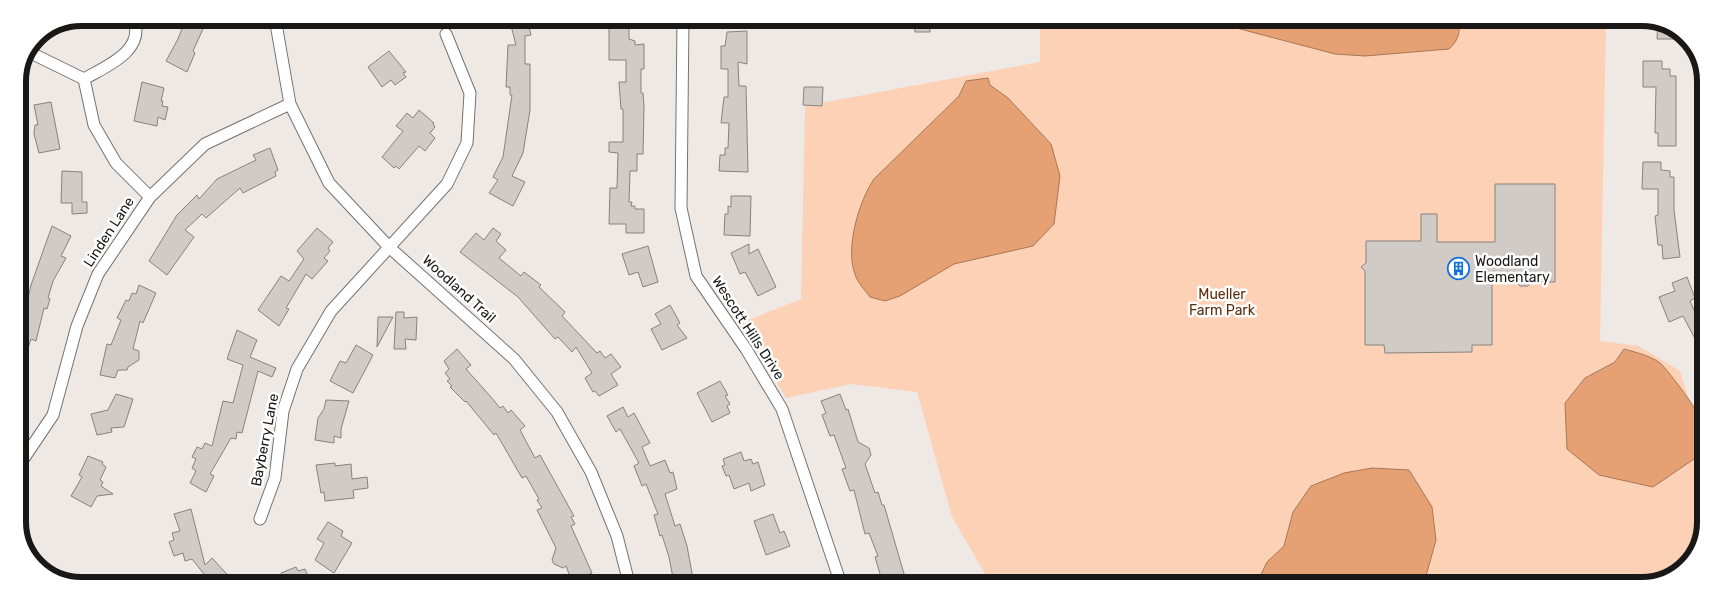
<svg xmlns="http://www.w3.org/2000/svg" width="1723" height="603" font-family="Rubik,sans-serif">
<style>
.green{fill:#fdd1b5}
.water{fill:#e5a073;stroke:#a87757}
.building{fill:#d1cbc8;stroke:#87827f}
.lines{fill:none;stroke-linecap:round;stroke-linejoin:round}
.minor-casing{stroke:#77726f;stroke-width:13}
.minor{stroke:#fff;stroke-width:11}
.labels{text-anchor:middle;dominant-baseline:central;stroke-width:5;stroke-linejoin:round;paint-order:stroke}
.street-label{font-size:14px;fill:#1a1817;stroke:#fff}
.poi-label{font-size:14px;fill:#1a1817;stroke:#fff;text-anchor:start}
.park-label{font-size:14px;fill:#5a2e0b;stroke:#fff}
.rim{fill:none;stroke:#1a1817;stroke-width:6}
</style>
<rect width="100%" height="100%" fill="#efe9e6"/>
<!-- green -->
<path class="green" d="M1040,20L1606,21L1600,341L1639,346L1680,371L1700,436L1702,542L1680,572L1642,585L991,584L952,517L917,392L851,384L786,398L741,323L801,299L805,106L1040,62Z"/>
<!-- water -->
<path class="water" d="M1206,20H1458C1461,32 1458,41 1449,49L1365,56L1335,54Z
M988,78L990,85L1008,98L1051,144L1060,176L1054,224L1033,246L954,264L900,296L885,301L870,297C865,290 857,282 855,274C845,248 859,201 874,179L959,96L966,81Z
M1624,349C1635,352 1651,356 1660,363C1668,370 1701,414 1703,424C1705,432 1704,448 1700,455L1653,487L1599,475L1567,449L1565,403L1585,378L1615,362Z
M1372,468L1409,470L1432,507L1436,540L1424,583L1421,585H1256L1267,562L1284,546L1293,512L1311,486L1344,473Z"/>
<!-- building -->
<path class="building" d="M182,18H200L203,29L193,51L195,53L187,72L166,61L178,39L184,23Z
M509,18H527L531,35L525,36V64H530V110L523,153L512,176L525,182L513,206L489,193L498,180L493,177L503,157L512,95H510V87H506L508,45H516Z
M914,19H929L930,32H915Z
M1658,21H1662L1676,30L1675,39H1657Z
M609,24H621V27H629V39L635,41V45L644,44V69H641V93H643L644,106L643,154H637V171H630L629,202H632L631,206H635V209H644V233H626V224H609L610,188H617L618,153L609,152V142H623V109H621L619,82H626V60H609Z
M747,31V64L738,62L739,86H746L748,172L719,171L720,155H725V148H728L729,123H721L724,97H728V69H721V46H725L727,32Z
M389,51L406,72L403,73L406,77L395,85L391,80L382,87L368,67Z
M1643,61H1662V69H1670V76H1676V146H1658V133H1655L1656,87H1643Z
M142,82L164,88L161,101H163L162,106L168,107L165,120L158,117L157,126L134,121Z
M804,87H823L822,106L803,105Z
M51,102L60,149L39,153L34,134L35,125H38L34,105Z
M419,110L434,123L433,124L435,127L430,133L435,138L425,151L419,146L399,169L396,166L394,168L382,157L403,131L396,126L407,113L413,118Z
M270,148L278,170L275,172L276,176L243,193L240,188L206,218L202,214L185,230L194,237L167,275L149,261L177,215L197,195L199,199L217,179L256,160L253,155Z
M1643,162H1661V170L1670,171V177H1674V210L1680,257L1663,259L1662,245H1658L1655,216L1658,215V189H1642Z
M62,171L82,172V202H87V213L72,214V203H61Z
M1495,184H1555V282H1531L1528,286H1520L1517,283H1492V345H1472V352L1385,353L1384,345H1365V271L1361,267L1366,263V241H1421V214H1437V242H1495Z
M731,196H751L750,236L724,235L725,214H728V206L731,207Z
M52,226L71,236L61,256L66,258L53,281L48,298L50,299L47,309L44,308L36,341L31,339L20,373H18V344L31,285Z
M317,228L333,242L328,248L330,251L324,258L328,261L312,279L306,274L286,308L289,309L279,326L258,310L281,276L289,281L304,259L297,251Z
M493,228L501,234L496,241L506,250L499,258L521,276L524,272L541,285L539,287L565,312L562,316L597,353L600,351L605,358L611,354L621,367L611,374L618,385L599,396L595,391L593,392L585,378L592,373L576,347L572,352L558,337L555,339L518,297L460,252L476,233L484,240Z
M749,244V254L758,249L776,287L758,296L745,272L740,274L731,253Z
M648,246L658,282L643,287L638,272L629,275L622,254Z
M1687,277L1695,298L1690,301L1704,333L1703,354L1683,316L1669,322L1659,297L1675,291L1672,283Z
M139,285L156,293L143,323L140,321L133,349L139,351V360L128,367L127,370H118L115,378L100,375L107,344L111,345L121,320L117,318L126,300L129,301L132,293L136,294Z
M670,305L680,323L677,325L687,338L662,350L651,329L661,324L655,314Z
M396,312H404V318L417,317L416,340L405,339L406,349H394Z
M378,317H393L377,347Z
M237,330L257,340L250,357L276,368L272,377L258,371L242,433L237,432L236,439L231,438L210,474L214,476L206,492L190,483L196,471L192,468L196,459L192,457L197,447L202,449L205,443L212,446L223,401L233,403L243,365L227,359Z
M356,345L373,355L353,393L330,381L340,361L346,363Z
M457,349L471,365L466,369L491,397L500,408L503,406L508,413L511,410L525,426L520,430L535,458L540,455L574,516L571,517L575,524L571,526L592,573L577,579L576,577L571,579L566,566L563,568L554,564L552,560L556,548L537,510L542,508L537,500L539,499L526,476L522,478L496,433L494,435L466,401L465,402L450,387L452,386L447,381L450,379L445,373L449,369L444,361Z
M720,381L728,395L725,396L730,404L727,406L730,413L712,422L697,393Z
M116,394L133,399L124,427L111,428L112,432L97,435L91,414L108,410Z
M840,394L846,410L848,409L858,442L869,448L871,455L865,464L875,493L878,492L882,505H884L907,584H883L875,557L878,556L869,533L865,534L854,490L850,491L842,469L846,468L834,435L830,436L822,415L826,413L821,401Z
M326,400L349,401L341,429V438L334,436V443L315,440L318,418L324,409Z
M623,407L628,417L634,413L650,443L642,447L650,466L665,460L670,473L673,472L677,489L665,494L675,526L680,524L687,546L694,584L674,583L669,557L662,535L660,536L654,515L658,514L646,484L642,486L634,466L639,463L620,429L616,432L607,416Z
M741,452L744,461L751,459L753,464L758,462L765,485L751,491L749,483L734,489L729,475L726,476L722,466L725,465L723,459Z
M88,456L103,462L102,464L106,467L100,480L103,482L101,486L113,494L97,496L91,507L71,496L82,477L79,475Z
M335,463V466L351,464L352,479L367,477L368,488L353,490L354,498L325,501L324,492L321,493L316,465Z
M191,509L205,565L212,558L235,583H211L192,559L185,561L183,553L174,556L169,542L174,540L172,533L180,531L174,514Z
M773,514L780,533L784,531L790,546L766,555L754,521Z
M328,522L343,531L341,536L352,543L334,573L315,560L324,543L317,539Z
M296,567L298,571L305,569L311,583H284L281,573Z"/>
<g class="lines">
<defs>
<path id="minor" d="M275,18L290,104L329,183L389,247L514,359L557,412L591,472L617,536L629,583
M683,19L681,208L696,276L746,349L782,409L841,584
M29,52L84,79
M84,79L94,125L116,163L150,197
M84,79C107,66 147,50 133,18
M18,467L53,415L77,326L98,274L150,197L205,144L290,104
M260,519L275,478L283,411L297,369L331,311L447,184L467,143L470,93L446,34"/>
</defs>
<!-- minor casing -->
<use href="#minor" class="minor-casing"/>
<!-- minor -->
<use href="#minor" class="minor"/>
</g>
<!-- icons -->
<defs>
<symbol id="building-ring" viewBox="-11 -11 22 22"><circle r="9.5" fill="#fff" stroke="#1571da" stroke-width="1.5"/><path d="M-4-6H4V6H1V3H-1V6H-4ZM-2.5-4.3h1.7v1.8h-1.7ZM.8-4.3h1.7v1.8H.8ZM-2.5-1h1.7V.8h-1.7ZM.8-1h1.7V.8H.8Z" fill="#1571da"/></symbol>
</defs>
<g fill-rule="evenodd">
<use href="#building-ring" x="1446" y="256" width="25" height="25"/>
</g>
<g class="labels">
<!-- street labels -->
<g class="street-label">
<text transform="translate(109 232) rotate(-57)">Linden Lane</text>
<text transform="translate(459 289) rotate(42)">Woodland Trail</text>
<text transform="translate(748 328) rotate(57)">Wescott Hills Drive</text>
<text transform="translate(265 440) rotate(-79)">Bayberry Lane</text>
</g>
<!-- poi labels -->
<g class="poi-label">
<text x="1475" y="261">Woodland<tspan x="1475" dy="16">Elementary</tspan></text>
</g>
<!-- park labels -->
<g class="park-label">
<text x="1222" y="294">Mueller<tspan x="1222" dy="16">Farm Park</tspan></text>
</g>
</g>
<!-- crop -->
<path d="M0 0H1723V603H0ZM81 26H1642A55 55 0 0 1 1697 81V522A55 55 0 0 1 1642 577H81A55 55 0 0 1 26 522V81A55 55 0 0 1 81 26Z" fill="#fff" fill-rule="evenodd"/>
<path class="rim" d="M81 26H1642A55 55 0 0 1 1697 81V522A55 55 0 0 1 1642 577H81A55 55 0 0 1 26 522V81A55 55 0 0 1 81 26Z"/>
</svg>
